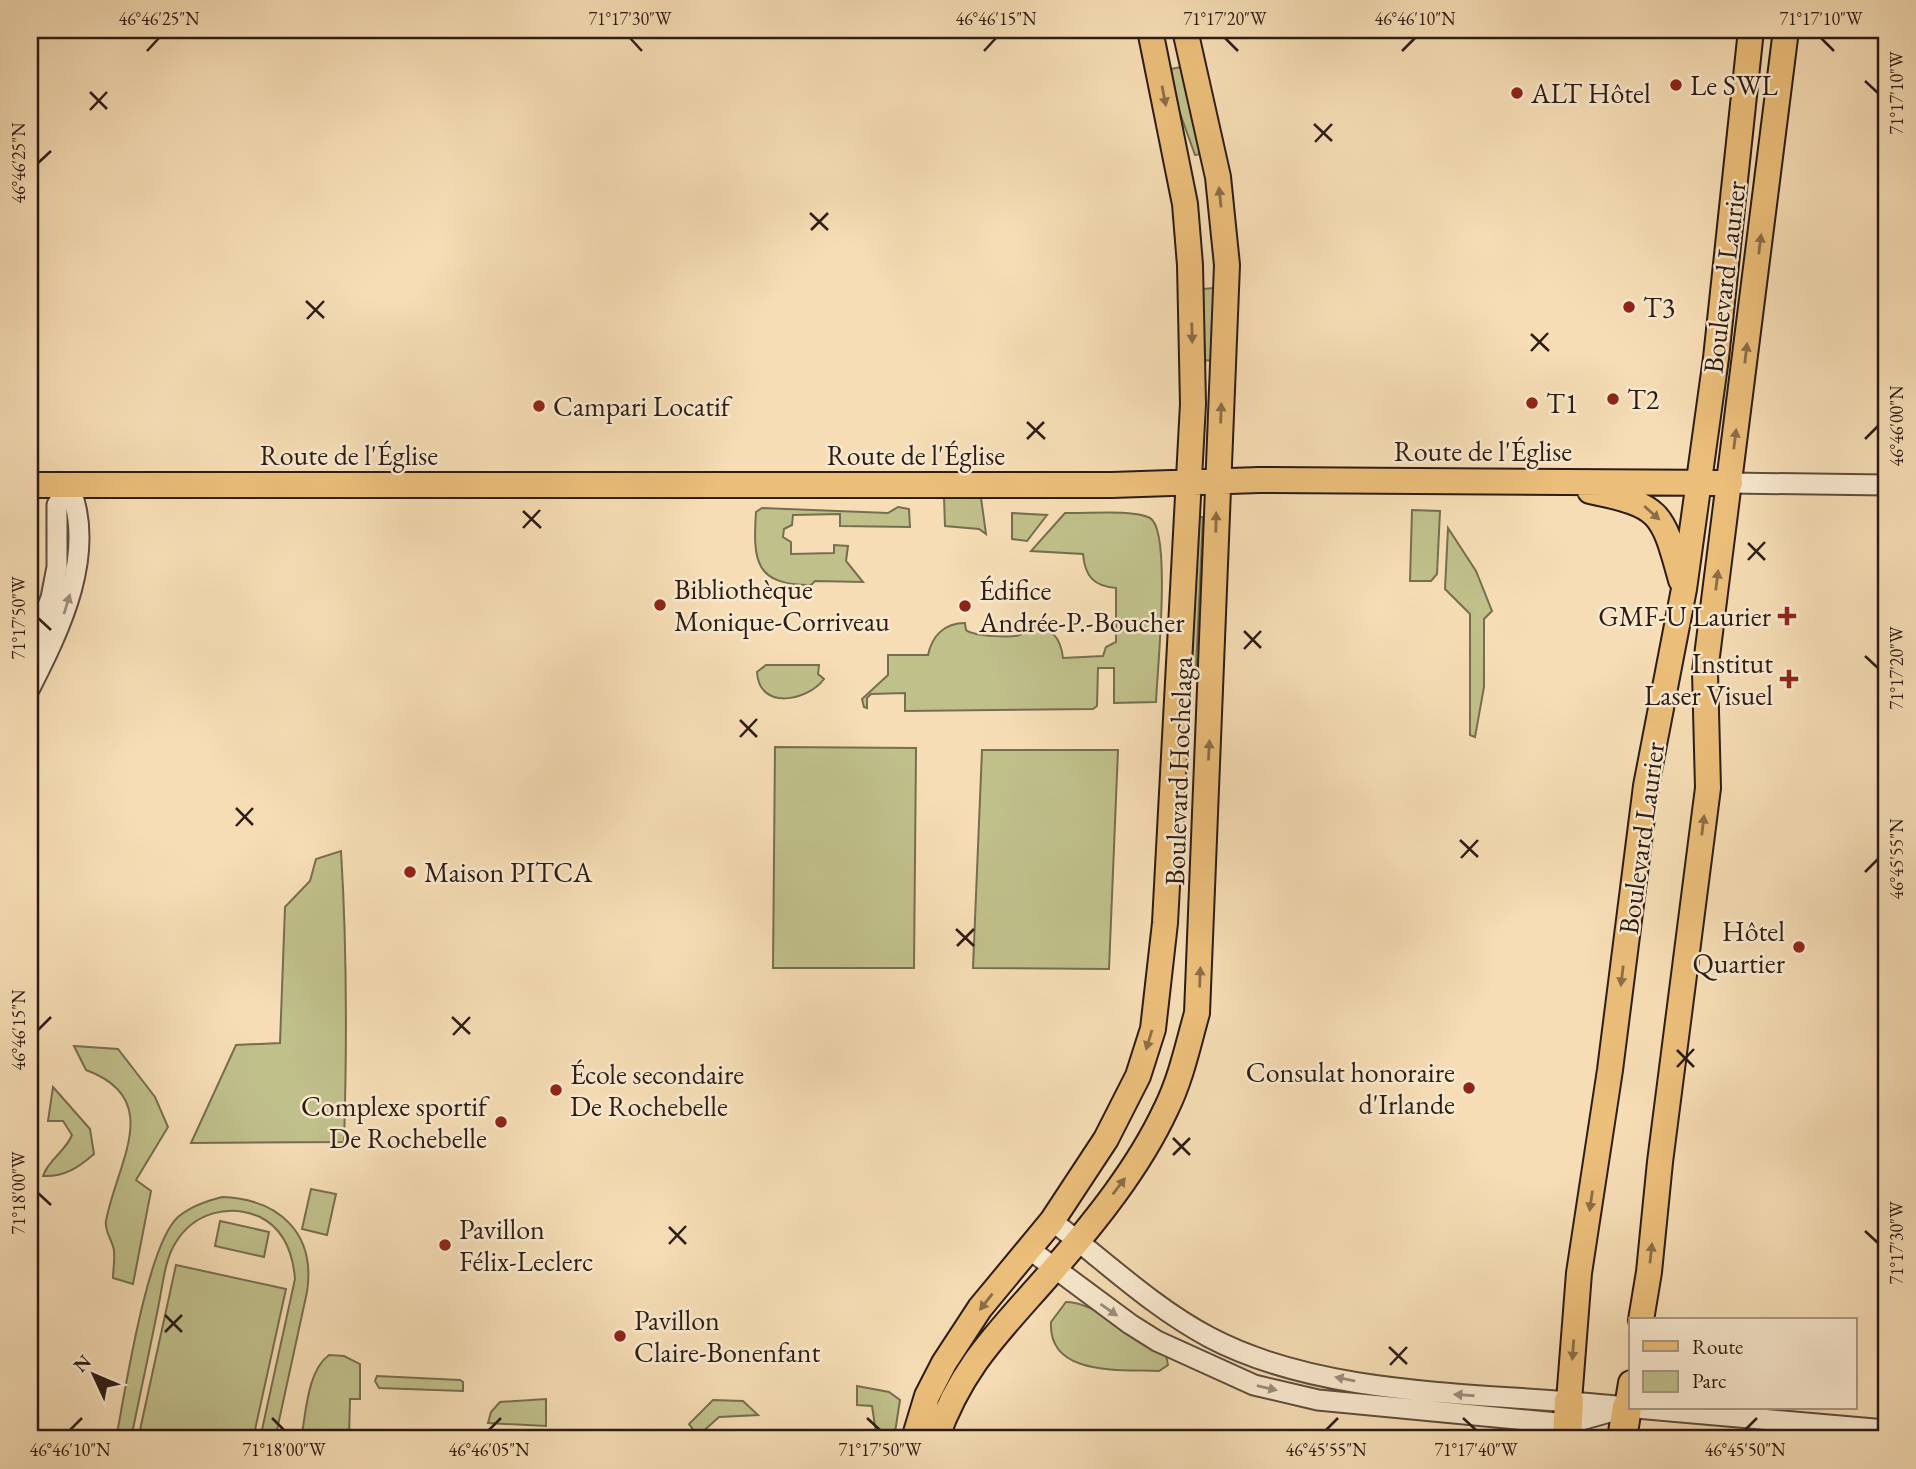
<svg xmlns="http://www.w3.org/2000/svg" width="1916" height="1469" font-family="'EB Garamond',serif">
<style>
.green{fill:#c0c08b;stroke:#766e50;stroke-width:2}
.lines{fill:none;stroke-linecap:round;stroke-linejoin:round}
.minor-casing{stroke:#5f4c3c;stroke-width:23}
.major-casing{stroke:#2d1c14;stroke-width:28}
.highway-casing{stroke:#2d1c14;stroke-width:32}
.minor{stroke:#f9e9cf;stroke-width:19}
.major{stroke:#ebbe7a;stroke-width:24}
.highway{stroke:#ebbe7a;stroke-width:28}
.oneway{fill:#8c6d47}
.oneway2{fill:#9d8d7b}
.ticks{fill:none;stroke:#2d1c14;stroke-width:2.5}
.poi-dot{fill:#8f2418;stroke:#f9e9cf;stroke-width:2.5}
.labels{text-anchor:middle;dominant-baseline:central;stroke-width:5;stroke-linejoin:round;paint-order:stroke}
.poi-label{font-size:28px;fill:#2d1c14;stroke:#f9e9cf;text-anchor:start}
.street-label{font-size:28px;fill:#2d1c14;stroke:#f9e9cf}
.neatline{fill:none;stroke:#2d1c14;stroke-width:2.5}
.ticks-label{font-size:18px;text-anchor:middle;fill:#2d1c14}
</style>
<rect width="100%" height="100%" fill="#f6ddb5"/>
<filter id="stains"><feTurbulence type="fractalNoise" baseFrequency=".00286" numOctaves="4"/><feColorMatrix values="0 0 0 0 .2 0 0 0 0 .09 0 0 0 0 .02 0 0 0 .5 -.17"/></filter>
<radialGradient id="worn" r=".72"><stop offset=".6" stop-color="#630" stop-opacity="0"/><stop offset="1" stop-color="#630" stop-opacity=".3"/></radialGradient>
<!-- green -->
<path class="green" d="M1181,67L1202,154L1195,155L1176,102L1171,69Z
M1215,288L1213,361L1205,360L1202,289Z
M944,497L981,498L986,534L979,529L945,526Z
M898,507L909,509L910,527L840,526V514L793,515L792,525L784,529L783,537L791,542V554L834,553V545L848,546L846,561L863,582L815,581L811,585C754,585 753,560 756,512L762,508L888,513Z
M1412,510L1440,511L1437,574L1431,581H1410Z
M1012,513L1047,515L1027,541L1012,539Z
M1065,513C1086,514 1132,509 1150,518C1172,530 1157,673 1156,702L1114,703V668H1098L1097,706L1093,709L905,711V693L871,694L867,698V708L864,707L862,699L888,675V655H928C932,636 944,623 965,623L966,630C973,636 1014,639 1022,634C1027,631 1027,628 1028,624C1049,625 1061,637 1063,658L1103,656L1106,647L1116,642V588C1094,586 1085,577 1083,554L1031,551Z
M1195,517H1203L1196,669H1189Z
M1448,528L1476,571L1492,611L1484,619V687L1475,737L1470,735V614L1445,589Z
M766,665H819L818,674L824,679C808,701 759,711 757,672Z
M775,747L916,748L914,968H773Z
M982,750H1118L1109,969L973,968Z
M341,851C347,948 347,1045 344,1142L191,1143L236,1045L280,1043L285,907L310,881L316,859Z
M74,1046L118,1049L155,1097L168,1127L136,1180L151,1191L133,1284L113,1278C113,1270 115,1260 114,1251C113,1241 104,1231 106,1221C117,1162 165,1099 86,1070Z
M53,1087L90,1129L94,1154C78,1168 64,1177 43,1176C49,1159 65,1152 72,1135L63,1121H48Z
M311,1189L336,1194L327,1235L302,1229Z
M222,1197C279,1199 316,1233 307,1292L275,1439H260L295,1279C293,1254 284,1229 260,1217C229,1203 194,1213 176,1242C165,1259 163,1283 159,1303C150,1349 140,1394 131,1439H116C125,1392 147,1245 178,1217C191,1206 206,1201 222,1197Z
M220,1221L269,1232L264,1257L215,1246Z
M176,1265L286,1289L253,1439H138Z
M1066,1302C1092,1301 1143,1340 1166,1355L1168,1365L1159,1371C1121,1369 1048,1377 1051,1322Z
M329,1355L344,1356L360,1364V1399H350L349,1439H301C306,1414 307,1371 329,1355Z
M377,1376L460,1380L463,1382V1391L379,1388L375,1381Z
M857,1386L889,1392L900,1400L894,1439H877L872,1406L857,1405Z
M546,1399V1426L488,1423L491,1412L500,1402Z
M713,1400L743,1401L758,1415L719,1417L698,1436L689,1424Z"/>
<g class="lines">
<defs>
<path id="minor" d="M1730,483L1886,485
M30,649L51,598L57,567V505L69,485
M30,688C61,627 97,553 69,485
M1052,1221C1104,1260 1151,1306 1209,1337C1326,1399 1487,1392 1616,1406
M1029,1249L1130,1324L1157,1341L1254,1385L1318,1400L1567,1424L1627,1407
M1636,1408L1886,1430"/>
<path id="major" d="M30,485H1112L1259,480L1730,483
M1590,491C1661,506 1662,511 1681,580
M1641,1320L1649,1272L1660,1162L1708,788L1705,672L1786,30
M1569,1401L1579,1273L1610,1070L1646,786L1684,589L1716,358L1751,30
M1627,1407L1631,1383
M914,1439L927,1396L944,1363L980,1308L1052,1221L1106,1139L1138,1076L1153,1029L1165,923L1193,404L1190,265L1185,204L1150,30
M936,1439C962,1364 1003,1328 1053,1270C1095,1222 1139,1167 1166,1109C1181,1079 1188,1045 1197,1013L1227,265L1218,177L1185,30"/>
<path id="highway" d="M1567,1439L1569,1401
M1622,1439L1627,1407"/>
</defs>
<!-- minor casing -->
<use href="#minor" class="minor-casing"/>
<!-- major casing -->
<use href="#major" class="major-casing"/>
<!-- highway casing -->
<use href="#highway" class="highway-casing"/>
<!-- minor -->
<use href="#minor" class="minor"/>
<!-- major -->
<use href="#major" class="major"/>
<!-- highway -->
<use href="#highway" class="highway"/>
</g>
<!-- one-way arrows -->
<defs><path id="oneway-solid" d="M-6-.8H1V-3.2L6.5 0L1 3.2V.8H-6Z" transform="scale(1.75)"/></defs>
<g class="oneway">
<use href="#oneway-solid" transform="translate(1164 96) rotate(79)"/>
<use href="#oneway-solid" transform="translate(1220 197) rotate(-96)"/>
<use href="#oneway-solid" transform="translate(1760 244) rotate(-83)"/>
<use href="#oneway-solid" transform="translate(1192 333) rotate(89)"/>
<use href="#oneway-solid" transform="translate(1746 353) rotate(-83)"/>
<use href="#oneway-solid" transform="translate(1221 413) rotate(-88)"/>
<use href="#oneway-solid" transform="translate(1735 439) rotate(-83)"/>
<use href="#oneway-solid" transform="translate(1652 513) rotate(42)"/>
<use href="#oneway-solid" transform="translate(1216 522) rotate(-89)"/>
<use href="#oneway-solid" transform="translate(1717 580) rotate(-83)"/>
<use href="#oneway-solid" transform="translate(1209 750) rotate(-87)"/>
<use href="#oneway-solid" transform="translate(1703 825) rotate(-83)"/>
<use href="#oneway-solid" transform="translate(1622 976) rotate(97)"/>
<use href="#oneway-solid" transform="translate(1200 977) rotate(-88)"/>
<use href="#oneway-solid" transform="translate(1149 1040) rotate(107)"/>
<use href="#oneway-solid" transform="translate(1119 1186) rotate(-53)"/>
<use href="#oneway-solid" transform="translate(1591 1201) rotate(98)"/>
<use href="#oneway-solid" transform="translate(1651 1253) rotate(-84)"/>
<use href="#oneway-solid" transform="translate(986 1302) rotate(128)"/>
<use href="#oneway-solid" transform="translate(1573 1350) rotate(94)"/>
</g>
<g class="oneway2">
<use href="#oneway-solid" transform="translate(67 604) rotate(-73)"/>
<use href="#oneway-solid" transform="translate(1109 1310) rotate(35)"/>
<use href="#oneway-solid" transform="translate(1345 1379) rotate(-168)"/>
<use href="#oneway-solid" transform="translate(1267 1388) rotate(13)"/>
<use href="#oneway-solid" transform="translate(1464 1395) rotate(-176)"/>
</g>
<!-- ticks -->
<path class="ticks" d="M630,38L642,51M1225,38L1238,51M1821,38L1834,51M147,51L159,38M984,51L996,38M1402,51L1415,38M1865,81L1878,93M90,92L107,109M90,110L107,92M1314,124L1332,141M1315,142L1332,124M38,163L51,151M810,213L828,230M811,230L828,213M306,301L324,318M307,319L324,301M1531,334L1549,351M1531,351L1548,333M1027,422L1045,439M1027,439L1044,422M1865,439L1878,426M523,511L541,528M523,528L540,510M1748,543L1765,560M1748,560L1765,542M38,618L51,630M1244,631L1261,648M1244,649L1261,631M1865,656L1878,668M740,720L757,737M740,737L757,719M236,808L253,825M236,826L253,808M1460,840L1478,857M1461,858L1478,840M1865,872L1878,859M956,929L974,946M957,946L974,929M452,1017L470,1034M38,1030L51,1017M453,1035L470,1017M1677,1050L1694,1067M1677,1067L1694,1049M1173,1138L1190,1155M1173,1155L1190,1138M38,1193L51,1205M669,1227L686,1244M1865,1231L1878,1243M669,1244L686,1226M165,1315L182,1332M165,1332L182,1315M1389,1347L1407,1364M1390,1365L1407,1347M272,1418L284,1430M867,1418L880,1430M1463,1418L1476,1430M70,1430L82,1418M489,1430L501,1418M1326,1430L1338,1418M1745,1430L1757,1418"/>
<!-- markers -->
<g class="poi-dot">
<circle cx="1676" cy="85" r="7"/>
<circle cx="1517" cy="93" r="7"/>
<circle cx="1629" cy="307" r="7"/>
<circle cx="1613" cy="399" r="7"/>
<circle cx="1532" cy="403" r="7"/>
<circle cx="539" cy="406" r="7"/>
<circle cx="660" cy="605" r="7"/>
<circle cx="965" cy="606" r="7"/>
<path d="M1783.5 605.5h7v7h7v7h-7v7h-7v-7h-7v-7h7z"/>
<path d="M1785.5 668.5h7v7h7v7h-7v7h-7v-7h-7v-7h7z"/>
<circle cx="410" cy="872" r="7"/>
<circle cx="1799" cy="947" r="7"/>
<circle cx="1469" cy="1088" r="7"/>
<circle cx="556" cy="1090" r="7"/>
<circle cx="501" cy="1122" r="7"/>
<circle cx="445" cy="1245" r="7"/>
<circle cx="620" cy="1336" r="7"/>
</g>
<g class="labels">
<!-- poi labels -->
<g class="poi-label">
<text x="1690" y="85">Le SWL</text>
<text x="1531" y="93">ALT Hôtel</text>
<text x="1643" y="307">T3</text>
<text x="1627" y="399">T2</text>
<text x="1546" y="403">T1</text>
<text x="553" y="406">Campari Locatif</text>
<text x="674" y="589">Bibliothèque<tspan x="674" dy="32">Monique-Corriveau</tspan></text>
<text x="979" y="590">Édifice<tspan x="979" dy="32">Andrée-P.-Boucher</tspan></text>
<text x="1771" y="616" text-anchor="end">GMF-U Laurier</text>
<text x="1773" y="663" text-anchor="end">Institut<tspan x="1773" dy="32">Laser Visuel</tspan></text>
<text x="424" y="872">Maison PITCA</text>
<text x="1785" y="931" text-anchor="end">Hôtel<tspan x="1785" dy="32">Quartier</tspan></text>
<text x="1455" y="1072" text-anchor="end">Consulat honoraire<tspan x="1455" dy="32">d'Irlande</tspan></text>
<text x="570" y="1074">École secondaire<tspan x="570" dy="32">De Rochebelle</tspan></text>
<text x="487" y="1106" text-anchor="end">Complexe sportif<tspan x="487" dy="32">De Rochebelle</tspan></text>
<text x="459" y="1229">Pavillon<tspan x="459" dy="32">Félix-Leclerc</tspan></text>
<text x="634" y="1320">Pavillon<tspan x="634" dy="32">Claire-Bonenfant</tspan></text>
</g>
<!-- street labels -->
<g class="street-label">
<text transform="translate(1724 277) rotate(-83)">Boulevard Laurier</text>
<text x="1483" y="451">Route de l'Église</text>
<text x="349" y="455">Route de l'Église</text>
<text x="916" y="455">Route de l'Église</text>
<text transform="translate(1178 771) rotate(-88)">Boulevard Hochelaga</text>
<text transform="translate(1641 838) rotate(-82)">Boulevard Laurier</text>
</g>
</g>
<!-- margin -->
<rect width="1916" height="1469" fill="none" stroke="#f6ddb5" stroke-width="77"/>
<!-- legend -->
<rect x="1629" y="1318" width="228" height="91" fill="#f9e9cf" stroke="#a79784" stroke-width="2"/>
<rect x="1643" y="1341" width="35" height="10" fill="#ebbe7a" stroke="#a79784" stroke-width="2"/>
<text x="1692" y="1354" font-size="21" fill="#2d1c14">Route</text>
<rect x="1643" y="1371" width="35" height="21" fill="#c0c08b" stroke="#a79784" stroke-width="2"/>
<text x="1692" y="1388" font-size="21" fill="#2d1c14">Parc</text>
<!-- north arrow -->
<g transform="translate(94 1375) rotate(314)" stroke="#f9e9cf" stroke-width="5" paint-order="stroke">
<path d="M0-5L12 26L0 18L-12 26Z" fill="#2d1c14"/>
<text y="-10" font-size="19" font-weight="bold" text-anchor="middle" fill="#2d1c14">N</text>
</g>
<rect x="38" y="38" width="1840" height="1392" class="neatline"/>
<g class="ticks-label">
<text x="159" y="25">46°46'25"N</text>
<text x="630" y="25">71°17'30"W</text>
<text x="996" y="25">46°46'15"N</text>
<text x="1225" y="25">71°17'20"W</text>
<text x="1415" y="25">46°46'10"N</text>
<text x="1821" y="25">71°17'10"W</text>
<text transform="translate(1897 93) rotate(-90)" y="6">71°17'10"W</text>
<text transform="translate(19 163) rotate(-90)" y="6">46°46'25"N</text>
<text transform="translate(1897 426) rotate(-90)" y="6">46°46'00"N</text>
<text transform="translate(19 618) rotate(-90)" y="6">71°17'50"W</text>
<text transform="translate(1897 668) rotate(-90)" y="6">71°17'20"W</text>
<text transform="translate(1897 859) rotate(-90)" y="6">46°45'55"N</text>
<text transform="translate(19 1030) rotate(-90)" y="6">46°46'15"N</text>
<text transform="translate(19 1193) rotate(-90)" y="6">71°18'00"W</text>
<text transform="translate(1897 1243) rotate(-90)" y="6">71°17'30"W</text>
<text x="70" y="1456">46°46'10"N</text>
<text x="284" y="1456">71°18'00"W</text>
<text x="489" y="1456">46°46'05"N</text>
<text x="880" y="1456">71°17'50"W</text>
<text x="1326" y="1456">46°45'55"N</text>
<text x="1476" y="1456">71°17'40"W</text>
<text x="1745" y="1456">46°45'50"N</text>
</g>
<rect width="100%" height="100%" filter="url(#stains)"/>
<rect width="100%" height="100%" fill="url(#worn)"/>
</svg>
